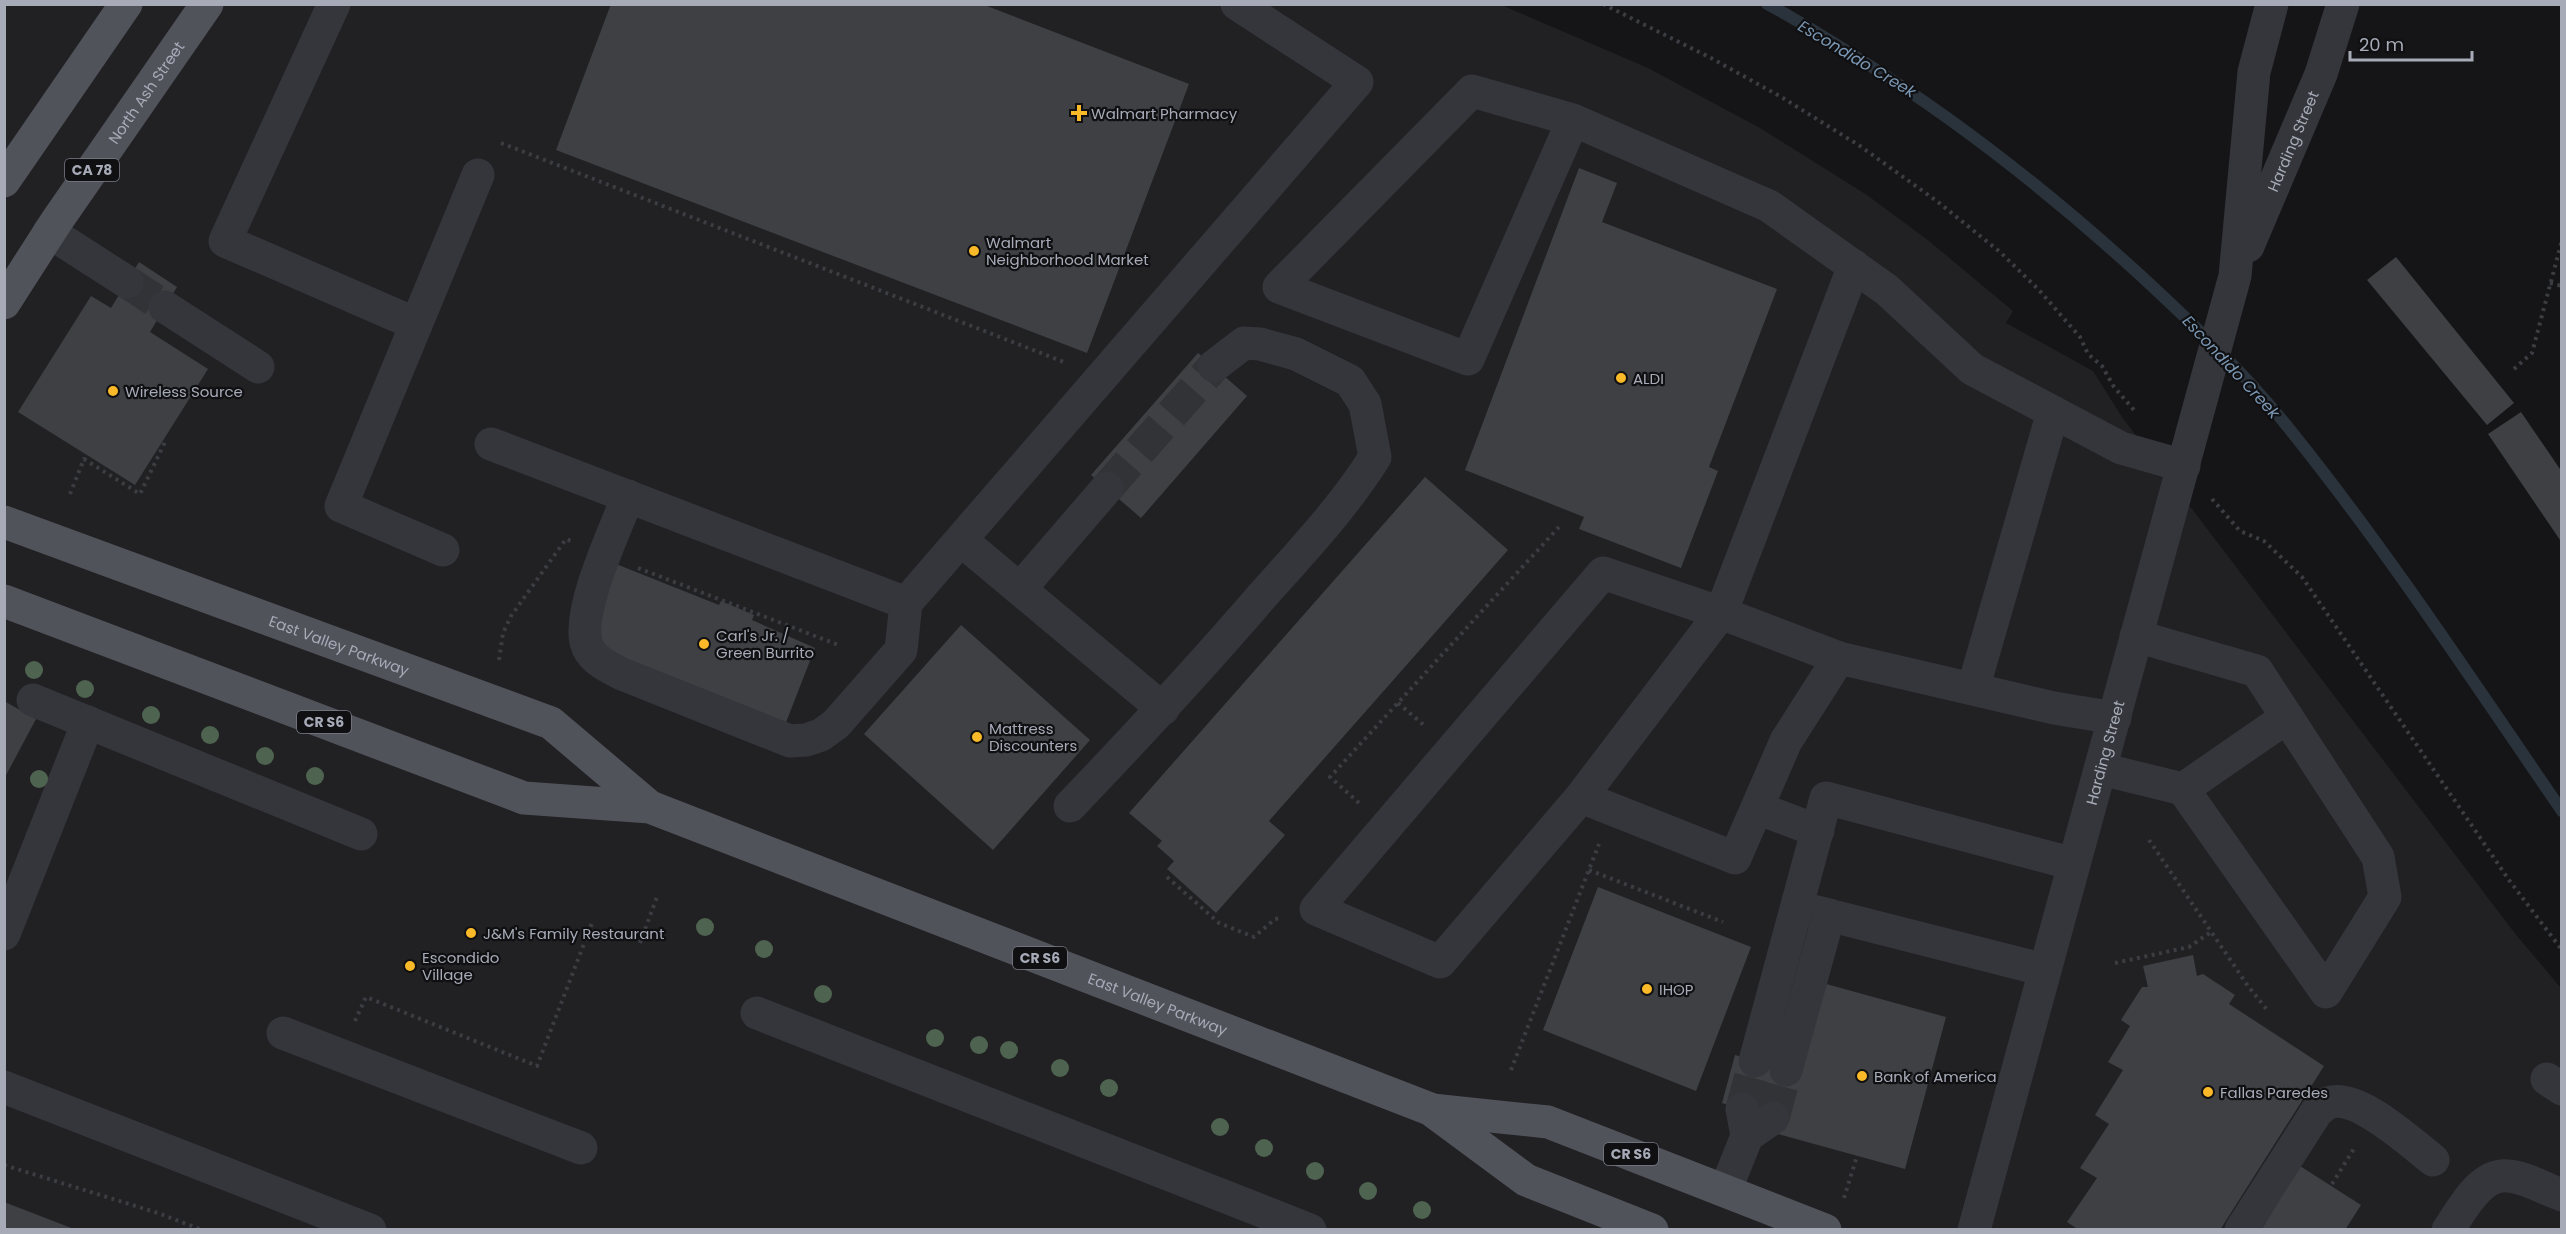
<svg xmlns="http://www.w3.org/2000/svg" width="2566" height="1234" font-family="Poppins,sans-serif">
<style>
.built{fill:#212124}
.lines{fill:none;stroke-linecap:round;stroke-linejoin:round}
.stream{stroke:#2a333b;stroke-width:12}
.building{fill:#3f4044}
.minor-tunnel{stroke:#323337;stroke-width:33;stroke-dasharray:33 16;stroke-linecap:butt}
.path{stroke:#3b3d43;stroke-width:4;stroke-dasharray:3 4.5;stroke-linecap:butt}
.minor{stroke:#35363c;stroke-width:33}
.major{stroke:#51535b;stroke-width:33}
.tree{fill:#4e6350}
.poi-dot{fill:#fab929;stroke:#101012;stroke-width:2}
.labels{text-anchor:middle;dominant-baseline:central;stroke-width:4.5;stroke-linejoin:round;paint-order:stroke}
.shield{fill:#101012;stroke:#797c86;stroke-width:1.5}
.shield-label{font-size:14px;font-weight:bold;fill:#a6abb7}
.street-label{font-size:15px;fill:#a6abb7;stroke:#101012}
.poi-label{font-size:15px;fill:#a6abb7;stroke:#101012;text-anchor:start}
.water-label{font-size:16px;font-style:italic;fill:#7b98b4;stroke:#101012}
</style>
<rect width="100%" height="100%" fill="#151517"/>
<!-- built -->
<path class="built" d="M1499,4L1648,68L1760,128L1867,195L1929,241L2013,311L2006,323L2093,371L2122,417L2517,936L2561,988V1229L5,1230V5Z"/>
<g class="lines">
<!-- stream -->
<path class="stream" d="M1767,4C1800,21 1830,41 1861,60C1962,123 2051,194 2139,274C2193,324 2246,374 2291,431C2389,553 2474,683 2562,811"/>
</g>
<!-- building -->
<path class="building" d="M611,4H982L1189,84L1087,353L556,150Z
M1579,168L1617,183L1602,222L1777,289L1709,467L1718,471L1681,568L1579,529L1584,517L1465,470Z
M2396,257L2514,403L2487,425L2367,280Z
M139,262L177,287L150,332L208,369L135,485L18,412L91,296L111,308Z
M1198,353L1247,396L1141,518L1091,475Z
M2521,412L2562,472V543L2488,434Z
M1425,477L1508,550L1269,821L1285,835L1216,913L1167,869L1174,861L1157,846L1162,841L1129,813Z
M616,564L719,605L721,601L754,615L752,620L815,648L783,730L607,652L595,626Z
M961,625L1090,740L993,850L864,734Z
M4,701L36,719L4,779Z
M1598,887L1751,947L1696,1091L1543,1030Z
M2193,955L2197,976L2203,974L2235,995L2229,1004L2324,1066L2220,1230H2079L2067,1222L2097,1178L2080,1168L2109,1124L2095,1115L2123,1070L2108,1062L2130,1026L2121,1020L2142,987H2148L2143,966Z
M1819,982L1946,1017L1905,1169L1778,1134L1742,1109L1722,1103L1735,1055L1794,1072Z
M2300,1166L2361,1205L2345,1230H2261Z
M4,1202L74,1229V1230H4Z"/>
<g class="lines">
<!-- minor-tunnel -->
<path class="minor-tunnel" d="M127,282L165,307
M1107,488L1214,366
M1742,1109L1755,1061
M1773,1118L1786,1070"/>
<!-- path -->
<path class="path" d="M1603,4L1711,58L1783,98L1860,146L1938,202L2000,252L2038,289L2080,337L2088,354L2102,366L2114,387L2134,410
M501,143L1064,362
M2550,283L2562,286
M2514,369L2532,353L2562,240
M70,494L84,459L140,494L165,442
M2212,499L2240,531L2264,541L2302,577L2509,880L2562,950
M638,568L841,646
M499,660L503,633L511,616L566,539L571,541
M1398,703L1425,726
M1359,803L1330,777L1559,527
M2149,840L2248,986L2268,1011
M1589,870L1723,922
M1167,877L1219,923L1254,937L1275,919L1281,918
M640,943L657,897
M2115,963L2189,947L2211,932
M355,1021L366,997L537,1066L592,923
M1511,1070L1599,844
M4,1165L158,1213L202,1230
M2332,1184L2355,1147
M1844,1198L1857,1156"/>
<!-- minor -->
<g class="minor">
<path d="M334,4L225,241L416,324"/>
<path d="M1573,120L1468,359L1279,287L1472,91L1573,120L1769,206L1887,290L1972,369L2121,448L2184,466"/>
<path d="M49,232L127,282"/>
<path id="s1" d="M2248,246L2321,74L2343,4"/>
<path d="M1854,266L1721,613L1581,797L1440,962L1316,909L1603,573L1721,613L1839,658L2054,708L2115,718"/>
<path d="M165,307L258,367"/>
<path d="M491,444L906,603L1357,82L1237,4"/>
<path d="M628,496C615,531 578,607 586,642C590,659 608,667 622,674L790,741L806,740L821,735L836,724L901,650L906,603"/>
<path d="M961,540L1163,709"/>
<path d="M443,550L341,506L478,175"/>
<path d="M1020,589L1107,488"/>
<path d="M1973,689L2053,412"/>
<path d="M33,700L361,834"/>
<path d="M2101,769L2183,789L2326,992L2385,897L2378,857L2257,671L2136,636"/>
<path d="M2183,789L2287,717"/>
<path d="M1581,797L1735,858L1786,741L1839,658"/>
<path d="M1070,806C1136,737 1200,668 1262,596C1302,551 1343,508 1375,457L1365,404L1350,381L1296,354L1260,344L1244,343L1214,366"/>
<path d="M1757,808L1818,831"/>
<path d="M1797,907L2045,970"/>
<path d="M4,934L88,722"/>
<path d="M757,1013L1310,1230"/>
<path d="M283,1033L581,1148"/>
<path d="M1755,1061L1826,798L2074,864"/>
<path d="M1786,1070L1829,915"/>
<path d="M2547,1079L2562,1089"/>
<path d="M4,1087L370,1230"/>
<path d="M1747,1136L1773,1118"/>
<path d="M1725,1191L1747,1136L1742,1109"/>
<path id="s2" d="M1974,1230L2235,276L2254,72L2272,4"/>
<path d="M2241,1230L2317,1111C2321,1109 2325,1104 2328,1103C2357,1092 2411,1143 2433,1160"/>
<path d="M2448,1230C2462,1210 2480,1173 2508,1176C2525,1177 2545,1189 2562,1195"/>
</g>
<!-- major -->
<g class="major">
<path d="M4,181L126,4"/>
<path id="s3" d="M4,303L56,222L207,4"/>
<path id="s4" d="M4,522L551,723L650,807"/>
<path id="s5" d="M4,601L524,798L650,807L1430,1109L1526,1180L1652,1230"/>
<path d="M1432,1110L1548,1122L1825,1230"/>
</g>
</g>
<!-- trees -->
<g class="tree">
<circle cx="34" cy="670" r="9"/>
<circle cx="85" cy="689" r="9"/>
<circle cx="151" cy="715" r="9"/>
<circle cx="210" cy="735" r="9"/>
<circle cx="265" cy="756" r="9"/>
<circle cx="315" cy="776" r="9"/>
<circle cx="39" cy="779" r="9"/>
<circle cx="705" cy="927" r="9"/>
<circle cx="764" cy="949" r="9"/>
<circle cx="823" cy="994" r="9"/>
<circle cx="935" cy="1038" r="9"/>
<circle cx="979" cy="1045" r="9"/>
<circle cx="1009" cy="1050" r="9"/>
<circle cx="1060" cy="1068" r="9"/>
<circle cx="1109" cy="1088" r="9"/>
<circle cx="1220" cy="1127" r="9"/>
<circle cx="1264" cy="1148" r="9"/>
<circle cx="1315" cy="1171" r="9"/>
<circle cx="1368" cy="1191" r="9"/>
<circle cx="1422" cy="1210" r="9"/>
</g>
<!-- markers -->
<g class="poi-dot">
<path d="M1076 104h6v6h6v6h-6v6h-6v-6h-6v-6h6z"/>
<circle cx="974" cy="251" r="6"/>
<circle cx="1621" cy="378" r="6"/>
<circle cx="113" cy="391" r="6"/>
<circle cx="704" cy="644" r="6"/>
<circle cx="977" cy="737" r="6"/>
<circle cx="471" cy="933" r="6"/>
<circle cx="410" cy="966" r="6"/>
<circle cx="1647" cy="989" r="6"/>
<circle cx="1862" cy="1076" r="6"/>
<circle cx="2208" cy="1092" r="6"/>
</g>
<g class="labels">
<!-- shield labels -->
<g class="shield">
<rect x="65" y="159" width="54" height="22" rx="4.5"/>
<rect x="297" y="711" width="54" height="22" rx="4.5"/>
<rect x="1013" y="947" width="54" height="22" rx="4.5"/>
<rect x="1604" y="1143" width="54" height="22" rx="4.5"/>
</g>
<g class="shield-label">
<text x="92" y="170">CA 78</text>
<text x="324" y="722">CR S6</text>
<text x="1040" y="958">CR S6</text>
<text x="1631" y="1154">CR S6</text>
</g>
<!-- street labels -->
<g class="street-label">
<text stroke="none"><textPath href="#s3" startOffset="254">North Ash Street</textPath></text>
<text stroke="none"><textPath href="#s1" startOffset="114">Harding Street</textPath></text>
<text stroke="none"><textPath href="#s4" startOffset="357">East Valley Parkway</textPath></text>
<text stroke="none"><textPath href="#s2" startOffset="495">Harding Street</textPath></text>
<text stroke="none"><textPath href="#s5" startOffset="1227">East Valley Parkway</textPath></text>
</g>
<!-- poi labels -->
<g class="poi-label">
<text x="1091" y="113">Walmart Pharmacy</text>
<text x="986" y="242">Walmart<tspan x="986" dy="17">Neighborhood Market</tspan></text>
<text x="1633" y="378">ALDI</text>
<text x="125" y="391">Wireless Source</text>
<text x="716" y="635">Carl's Jr. /<tspan x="716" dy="17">Green Burrito</tspan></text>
<text x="989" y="728">Mattress<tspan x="989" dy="17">Discounters</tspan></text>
<text x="483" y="933">J&amp;M's Family Restaurant</text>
<text x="422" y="957">Escondido<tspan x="422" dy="17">Village</tspan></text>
<text x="1659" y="989">IHOP</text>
<text x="1874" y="1076">Bank of America</text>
<text x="2220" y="1092">Fallas Paredes</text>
</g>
<!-- water labels -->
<g class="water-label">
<text transform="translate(1857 59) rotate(31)">Escondido Creek</text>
<text transform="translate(2231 367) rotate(47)">Escondido Creek</text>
</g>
</g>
<!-- border -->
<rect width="2566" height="1234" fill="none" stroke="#a6abb7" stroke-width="12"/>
<!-- scale -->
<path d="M2350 51v9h122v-9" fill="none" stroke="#a6abb7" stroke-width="3"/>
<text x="2359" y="51" font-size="18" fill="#a6abb7" stroke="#101012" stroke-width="4.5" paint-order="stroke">20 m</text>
</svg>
